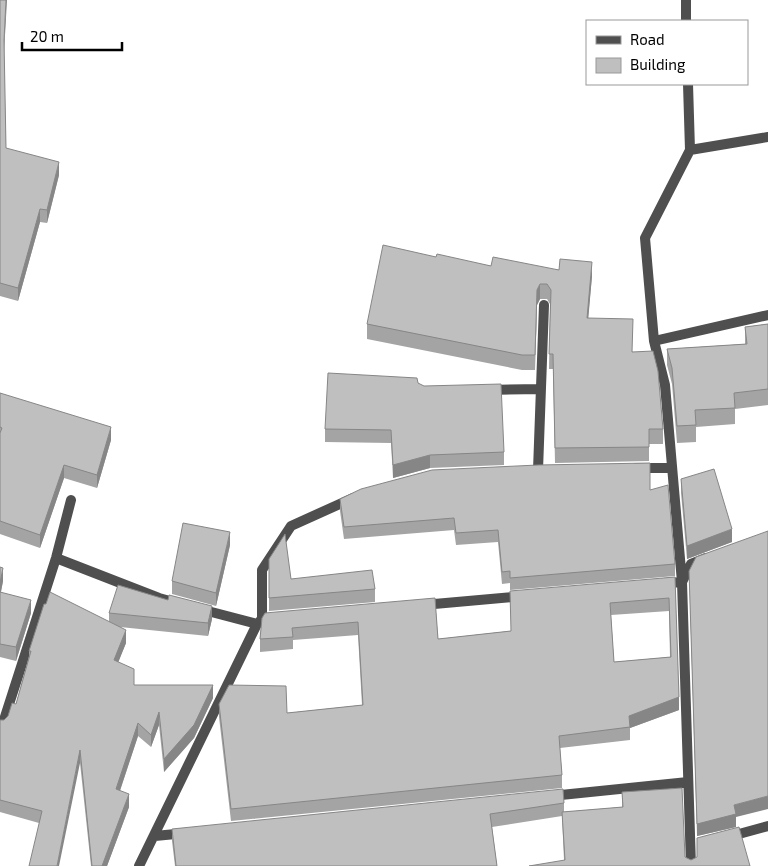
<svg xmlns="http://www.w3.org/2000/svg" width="768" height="866" font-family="'Exo 2',sans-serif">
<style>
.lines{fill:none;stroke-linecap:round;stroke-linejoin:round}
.street{stroke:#4f4f4f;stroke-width:10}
.wall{fill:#a4a4a4;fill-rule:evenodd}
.shaded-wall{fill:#868686}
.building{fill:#bfbfbf;stroke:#868686;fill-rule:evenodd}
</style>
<rect width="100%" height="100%" fill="#fff"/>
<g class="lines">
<!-- street -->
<path class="street" d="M686,0V21
M688,84L690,150L645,238L654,341L665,385L682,582L691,866
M690,150L768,137
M654,341L768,315
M487,390L541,389
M636,468H672
M538,470L544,305
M56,558L159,598L181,604
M663,583L682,582L691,564L706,558
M423,605L524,596
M200,609L257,624
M262,619V570L291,526L353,498
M2,726L56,558L71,500
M551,796L688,782
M155,836L186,833
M728,837L768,826
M139,866L257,624L262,619L275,618"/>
</g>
<!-- wall -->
<path class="wall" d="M0,0L4,50L6,148L59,175L47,223L40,222L18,301L0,296Z
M436,257L491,266L592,276L588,318L633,352L663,429V444H649V461L555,463L553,369H549L550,304L547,299H540L537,305L535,370H522L367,339V324Z
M768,324V405L735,409V424L696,427V442L677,443L672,384L667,365V349L745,344V327Z
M418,383L504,452V465L430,468L393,478L391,443L325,442V429Z
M0,393L111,440L97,488L64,478L40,548L0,534Z
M681,479L732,542L687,559L681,493Z
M650,490L675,564V576L510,590V583L502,584L498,542L456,545L454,530L344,539L340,511V499Z
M230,545L216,606L172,594V581Z
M269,559L291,579L375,589V602L269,611Z
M0,567L3,581L1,592L31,613L16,661L0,657Z
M689,571L736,817V827L697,836Z
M675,577L679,710L630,728V740L560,748L562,775V788L231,821L219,717V704L287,713L362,705L358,635L293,640V649L260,652V639L262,618L435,598L438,639L511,631ZM669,611L670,657L614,662L611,615Z
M109,613L212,619L208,636L120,627L126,643L118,662L134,685L213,698L194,738L164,772L159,725L151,747L138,736L120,791L129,807L107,866H91L80,763L39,823L0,812V720H4L8,716L16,704L29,656V651L109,622Z
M622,792L685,857L691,860H564L562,816L492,827L497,866H175L172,841V829L564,803V812L622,807Z"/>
<!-- shaded-wall -->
<path class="shaded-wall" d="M6,0H7L4,53V40Z
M59,162V175L47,223V210Z
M40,209V222L18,301V288Z
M592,262V276L587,333V318Z
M540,284V299L537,305L535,370L537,290Z
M111,427V440L97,488V475Z
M430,455V468L393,478V465Z
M64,465V478L40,548V535Z
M732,529V542L687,559V546Z
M230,532V545L216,606V593Z
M3,568V581L0,596V583Z
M31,600V613L16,661V647Z
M212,606V619L208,636V623Z
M126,630V643L114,673V660Z
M213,685V698L194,738L164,772V759Z
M679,697V710L630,728L629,716Z
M159,712V725L151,747V735Z
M138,723V736L116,802V789Z
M80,750V763L59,866H57Z
M129,794V807L107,866H102Z
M768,796V809L736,817V827L697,836V824L734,805Z"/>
<!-- building -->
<path class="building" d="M0,0H6L4,40L6,148L59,162L47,210L40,209L18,288L0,283Z
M383,245L436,257L437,254L491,266L493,257L559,270L560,259L592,262L587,318L633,319L632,352L653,351L658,371L663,429H649V447L555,448L553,354H549L551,290L547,284H540L537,290L535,355H522L367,324Z
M768,324V389L734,393L735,408L695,410L696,425L677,426L672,368L667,349L747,344L745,327Z
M328,373L417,378L418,383L424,386L501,384L504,452L430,455L393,465L391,430L325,429Z
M0,393L111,427L97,475L64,465L40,535L0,521V433L2,428L0,427Z
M650,463V490L668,485L675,564L510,578V571L502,572L498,530L456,533L454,518L344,527L340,499L361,489L432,470L538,465Z
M714,469L732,529L687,546L681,479Z
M183,523L230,532L216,593L172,581Z
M768,531V796L734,805L736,814L697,824L689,571L696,557Z
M285,534L291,579L372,570L375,589L269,598V559Z
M0,567L3,568L0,583Z
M675,577L679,697L629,716L630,727L559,736L562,775L231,809L219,704L229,685L286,686L287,713L363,705L358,622L292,628L293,637L260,639L262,618L265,613L435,598L438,639L511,631L510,591ZM669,598L671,657L614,662L610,603Z
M118,585L168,600L169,595L212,606L208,623L109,613Z
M0,592L31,600L16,647L0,644Z
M50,592L126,630L114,660L134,669V685H213L194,725L164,759L159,712L151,735L138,723L116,789L129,794L102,866H92L80,750L57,866H29L42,811L0,800V720H4L8,716L12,703L16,704L31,651H29L44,604H46Z
M682,788L685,857L691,860L697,857V838L739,827L750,866H529L565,860L562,812L623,807L622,792Z
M563,789L564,803L490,814L497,866H176L172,829Z"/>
<!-- legend -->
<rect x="586" y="20" width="162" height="65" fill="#ffffff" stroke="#999999"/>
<rect x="596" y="36" width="25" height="8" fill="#4f4f4f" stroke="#999999"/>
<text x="630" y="45" font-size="15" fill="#000000">Road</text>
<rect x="596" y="58" width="25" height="15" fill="#bfbfbf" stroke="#999999"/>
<text x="630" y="70" font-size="15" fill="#000000">Building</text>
<!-- scale -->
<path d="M22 42v8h100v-8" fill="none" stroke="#000000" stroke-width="2.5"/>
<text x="30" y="42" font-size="15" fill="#000000" stroke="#ffffff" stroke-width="4" paint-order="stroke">20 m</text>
</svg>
